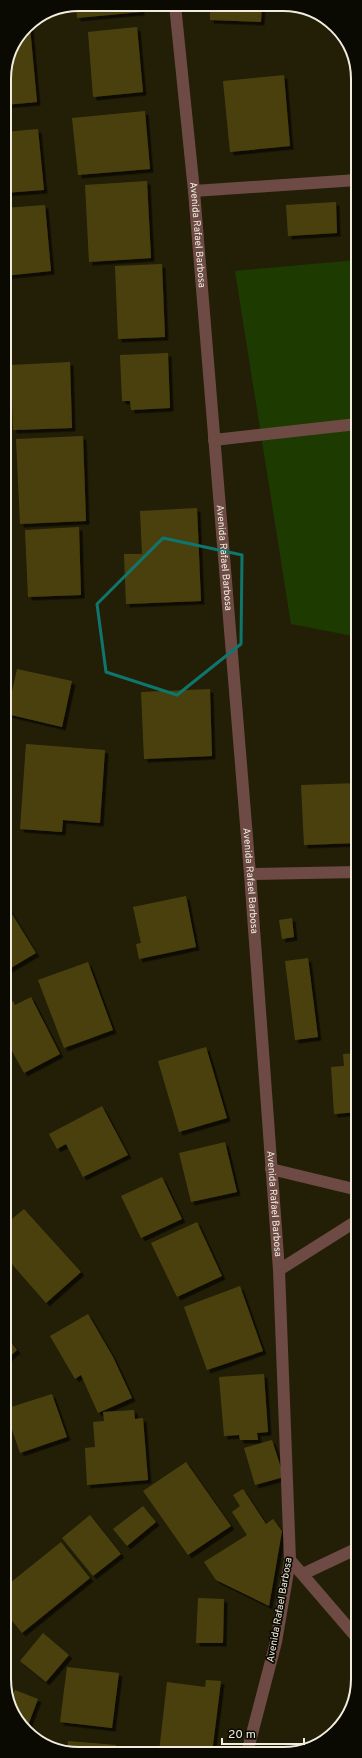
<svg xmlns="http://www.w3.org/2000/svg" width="362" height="1758" font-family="Overpass,sans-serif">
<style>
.green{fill:#1d3b00}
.building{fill:#4a4110;filter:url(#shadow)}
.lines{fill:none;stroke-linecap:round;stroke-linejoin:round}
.minor{stroke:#6e4a45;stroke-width:12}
.marked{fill:none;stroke:#0f766e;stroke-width:3;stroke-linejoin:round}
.labels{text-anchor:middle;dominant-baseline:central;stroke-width:3.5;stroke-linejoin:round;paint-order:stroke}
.street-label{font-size:10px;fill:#f0edde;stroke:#0a0902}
.rim{fill:none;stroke:#f0edde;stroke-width:2}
</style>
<defs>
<filter id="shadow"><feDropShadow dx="3.5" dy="3.5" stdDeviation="0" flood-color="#0009"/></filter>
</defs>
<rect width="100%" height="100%" fill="#231f06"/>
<!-- green -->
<path class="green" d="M357,260L358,637L291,624L235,271Z"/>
<!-- building -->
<path class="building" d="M96,4L140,5L141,12L77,18L76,5Z
M210,5L262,6L261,22L210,20Z
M25,27H30L37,102L4,105V74Z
M137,27L143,92L93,97L88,32Z
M284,75L290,146L230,152L223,81Z
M145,111L150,169L78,175L72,118Z
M38,129L44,190L4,193V132Z
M147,181L151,258L89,262L85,185Z
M336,202L337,233L288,236L286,205Z
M45,205L51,271L4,276V208Z
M162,264L165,337L118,339L115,266Z
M168,353L170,408L131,410L130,401H122L120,355Z
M70,362L72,428L13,430L11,365Z
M83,436L86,521L20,524L16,439Z
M197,508L201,601L126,604L124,554H142L140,511Z
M79,527L81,595L28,597L25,530Z
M17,669L72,681L62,727L7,714Z
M210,689L212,756L144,759L141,692Z
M26,744L105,750L100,823L63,820L62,832L20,829Z
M358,783V843L304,845L301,785Z
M186,896L196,947L139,959L136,944L141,943L133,907Z
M4,901L36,953L4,972Z
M292,918L294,937L282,939L279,920Z
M308,958L318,1037L295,1040L285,961Z
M88,962L113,1030L64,1048L38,980Z
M31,997L60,1054L24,1073L4,1036V1005L13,1001L15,1005Z
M206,1047L227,1118L179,1132L158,1061Z
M358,1053V1112L334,1114L331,1067L344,1066L343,1054Z
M102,1106L128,1155L83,1177L66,1144L57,1149L49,1134Z
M225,1142L237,1192L191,1202L179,1153Z
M162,1177L182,1219L141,1238L121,1196Z
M24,1209L81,1272L46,1303L4,1255V1238L12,1231L6,1224Z
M197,1222L222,1276L177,1297L151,1243Z
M240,1286L263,1351L207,1370L184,1307Z
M88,1314L113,1357L132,1398L98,1413L81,1375L75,1379L50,1336Z
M5,1335L17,1350L5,1361Z
M264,1374L268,1432L257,1433L258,1440H240L239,1435L224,1436L219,1377Z
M52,1394L67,1437L20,1453L5,1409Z
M134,1410L135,1419L143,1418L148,1480L87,1485L85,1448L95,1447L93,1422L104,1421L103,1412Z
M272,1440L284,1477L255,1485L244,1448Z
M186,1462L231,1526L188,1555L143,1491Z
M243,1489L266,1524L273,1519L282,1531L269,1606L216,1580L204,1562L247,1535L232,1512L240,1506L233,1495Z
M143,1506L156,1522L127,1546L113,1529Z
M90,1515L121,1554L93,1576L62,1538Z
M61,1542L90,1578L22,1633L5,1612V1587Z
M198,1598L224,1599L223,1643H196Z
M43,1633L69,1655L46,1682L20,1661Z
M67,1667L119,1673L112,1728L60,1722Z
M206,1680L221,1681L212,1753L159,1752L167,1682L205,1687Z
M15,1690L38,1699L27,1728L22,1727L10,1701Z
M40,1738L63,1746L61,1751Z
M68,1741L116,1745L115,1753H67Z"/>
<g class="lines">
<!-- minor -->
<g class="minor">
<path id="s1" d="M175,5L194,191L250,874L279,1270L290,1560L276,1642L247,1753"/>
<path d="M194,191L357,180"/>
<path d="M214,440L357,424"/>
<path d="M250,874L358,872"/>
<path d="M271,1169L358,1190"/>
<path d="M279,1270L358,1220"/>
<path d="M290,1560L358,1639"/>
<path d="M303,1574L358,1548"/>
</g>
</g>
<!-- marked area -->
<path class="marked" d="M163,538L242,555L241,644L177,695L106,672L97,604Z"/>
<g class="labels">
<!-- street labels -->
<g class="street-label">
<text stroke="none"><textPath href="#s1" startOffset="231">Avenida Rafael Barbosa</textPath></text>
<text stroke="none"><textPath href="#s1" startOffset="555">Avenida Rafael Barbosa</textPath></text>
<text stroke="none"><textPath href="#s1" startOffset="879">Avenida Rafael Barbosa</textPath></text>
<text stroke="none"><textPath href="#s1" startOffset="1203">Avenida Rafael Barbosa</textPath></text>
<text transform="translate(280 1610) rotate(-80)">Avenida Rafael Barbosa</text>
</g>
</g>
<!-- crop -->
<path d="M0 0H362V1758H0ZM79 11H283A68 68 0 0 1 351 79V1679A68 68 0 0 1 283 1747H79A68 68 0 0 1 11 1679V79A68 68 0 0 1 79 11Z" fill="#0a0902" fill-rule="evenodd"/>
<path class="rim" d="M79 11H283A68 68 0 0 1 351 79V1679A68 68 0 0 1 283 1747H79A68 68 0 0 1 11 1679V79A68 68 0 0 1 79 11Z"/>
<!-- scale -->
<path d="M222 1738v6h82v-6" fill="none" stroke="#f0edde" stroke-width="2"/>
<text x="228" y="1738" font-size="12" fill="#f0edde" stroke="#0a0902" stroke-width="3" paint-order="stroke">20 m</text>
</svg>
